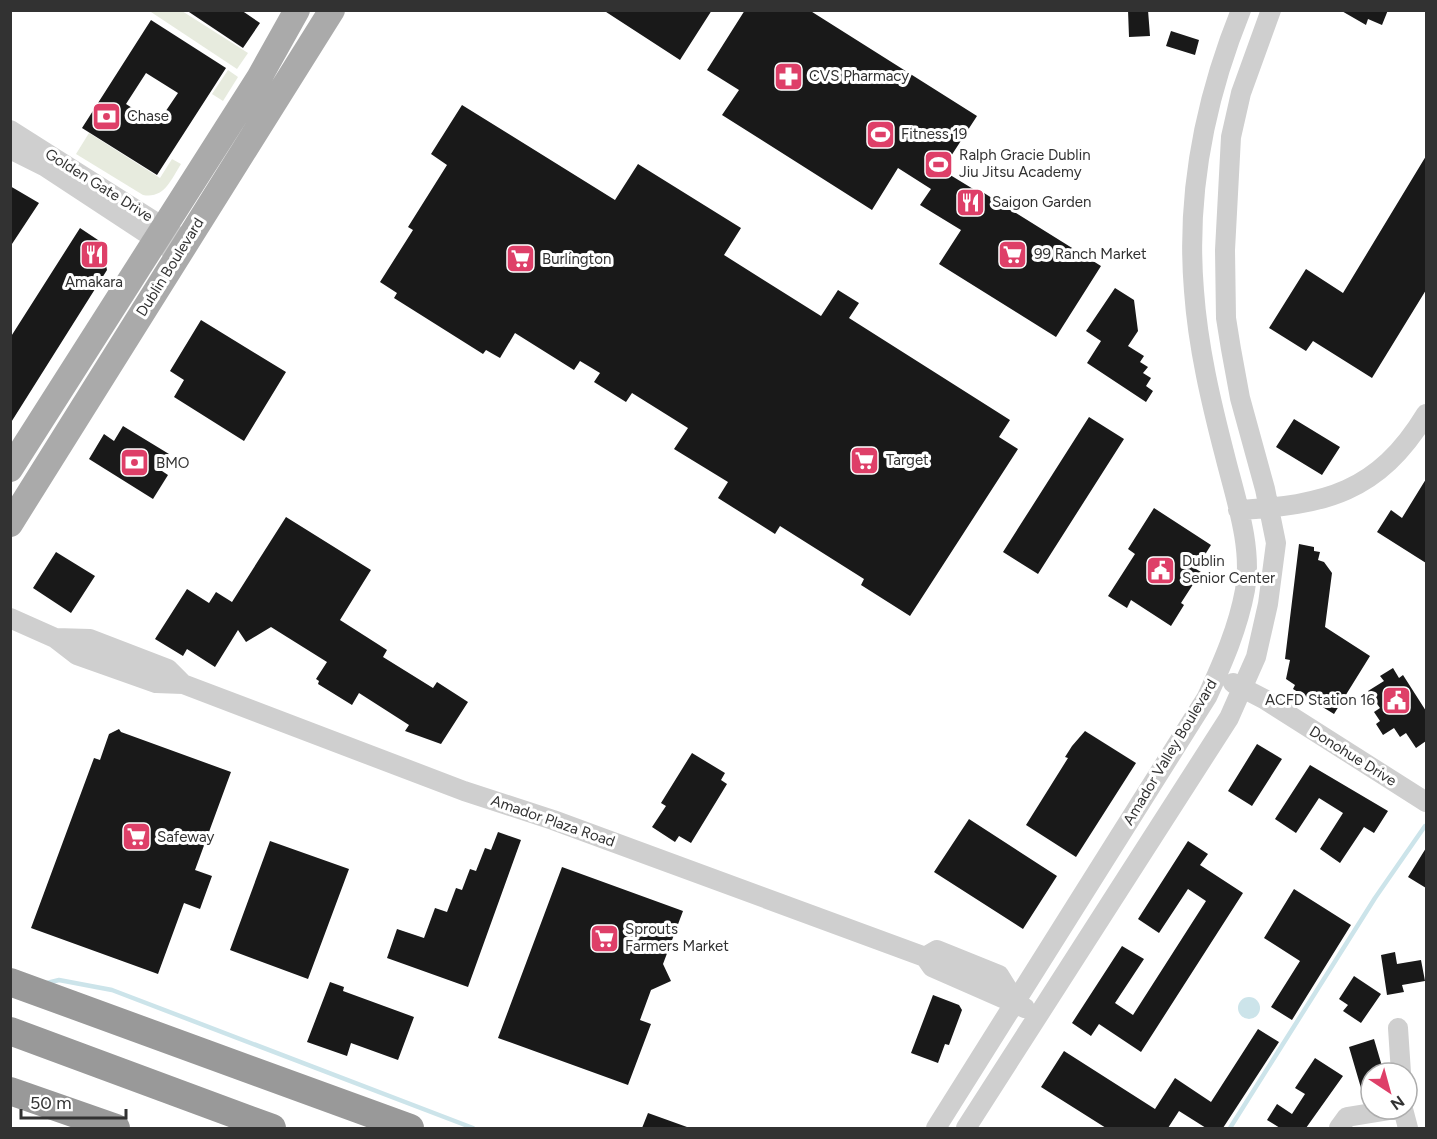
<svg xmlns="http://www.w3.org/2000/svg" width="1437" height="1139" font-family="Figtree,sans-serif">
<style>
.green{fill:#e7ebde}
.water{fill:#cce4ea}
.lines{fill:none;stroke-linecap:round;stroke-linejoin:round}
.stream{stroke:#cce4ea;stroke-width:4.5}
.building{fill:#191919;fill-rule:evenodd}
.minor{stroke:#cfcfcf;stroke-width:20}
.major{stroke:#aaa;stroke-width:26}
.highway{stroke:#999;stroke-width:28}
.labels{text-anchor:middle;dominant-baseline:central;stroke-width:6;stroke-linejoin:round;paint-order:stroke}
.poi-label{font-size:15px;fill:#323232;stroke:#fff;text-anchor:start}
.street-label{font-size:15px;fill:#323232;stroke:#fff}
</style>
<rect width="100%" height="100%" fill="#fff"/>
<!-- green -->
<path class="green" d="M152,11H182L248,53L237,69L151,12Z
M228,70L238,77L223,101L212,94Z
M89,133L160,178L172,159L181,164C171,180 164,199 143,195L76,154Z"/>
<!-- water -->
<path class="water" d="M1238 1008a11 11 0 1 1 22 0a11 11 0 1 1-22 0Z"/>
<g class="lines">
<!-- stream -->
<path class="stream" d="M47,983L59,980L112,990L473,1128
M1230,1128L1375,898L1425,826"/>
</g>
<!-- building -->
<path class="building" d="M186,10H241L260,23L243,48Z
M603,10H712L680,60Z
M745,10H809L977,116L942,170L983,195L984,193L1101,266L1056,337L939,264L961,230L920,205L931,189L898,168L872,210L722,115L739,90L707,70Z
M1128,10H1148L1150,36L1129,37Z
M1340,10H1388L1382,25L1368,19L1366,25Z
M151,20L226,68L157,175L82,128ZM146,73L178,93L157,124L126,104Z
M1171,31L1199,40L1195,55L1166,46Z
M462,105L615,200L638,164L741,228L724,255L821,316L838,290L859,303L849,318L1010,420L999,437L1018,449L910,616L861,585L864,579L780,526L775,534L718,498L728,482L674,449L688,428L632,393L626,402L594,382L600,373L580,361L574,370L515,333L500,358L486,350L483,354L394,298L397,293L380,282L413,230L408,227L447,165L431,154Z
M1426,156V290L1372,378L1313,341L1306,351L1269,328L1306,269L1343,293Z
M10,186L39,203L10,247Z
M80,228L101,242L107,270L10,424V338Z
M1115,288L1134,300L1138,331L1128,346L1144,356L1140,362L1148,367L1143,373L1151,378L1146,386L1153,391L1146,402L1087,363L1101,341L1086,331Z
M201,320L286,372L244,441L174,397L184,380L170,371Z
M1089,417L1124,439L1038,574L1003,552Z
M1294,419L1340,447L1322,475L1276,447Z
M123,426L169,454L159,469L168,475L153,499L89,459L104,434L114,441Z
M1426,479V563L1377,532L1391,510L1402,518Z
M1154,508L1211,545L1196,569L1201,572L1181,603L1184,605L1171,626L1131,600L1127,608L1108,596L1135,554L1128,549Z
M286,517L371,570L340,620L387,650L383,657L433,688L437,682L468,702L441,744L405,731L409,725L359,693L352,705L318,684L319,681L316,679L327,662L271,627L246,642L238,630L215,667L187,649L183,656L155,639L187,589L209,603L216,592L232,602Z
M1299,544L1314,547V551L1320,552L1318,560L1324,562L1332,573L1325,627L1370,656L1334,714L1293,689L1295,685L1286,679L1290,660L1285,659Z
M56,552L95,576L71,613L33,588Z
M1393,668L1399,678L1403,675L1426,711V741L1416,748L1406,733L1400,737L1394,728L1383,735L1376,724L1380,721L1374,712L1380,708L1368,691L1384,681L1380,676Z
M119,729L121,732L231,772L195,870L212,876L200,909L184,903L158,974L31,928L94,758L100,760L109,734Z
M1085,731L1136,763L1076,857L1026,825L1068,758L1065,757L1072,746Z
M1257,744L1282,759L1252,806L1228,791Z
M692,753L725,773L721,780L727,784L691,843L679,836L675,842L652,827L666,806L661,803Z
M1310,765L1388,811L1374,833L1364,827L1340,863L1320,849L1343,813L1319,798L1296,833L1275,819Z
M969,819L1057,876L1023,929L934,872Z
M498,832L521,840L468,987L387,958L397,929L424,938L435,908L447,912L456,888L462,890L470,869L476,871L485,848L491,850Z
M270,841L349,869L308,979L230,950Z
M1188,841L1208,854L1200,865L1243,893L1141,1052L1099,1024L1091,1036L1072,1023L1122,946L1144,959L1115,1003L1133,1015L1206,901L1188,889L1159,933L1138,919Z
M1426,848V888L1408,877Z
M562,867L683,911L663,964L671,981L651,990L640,1020L651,1024L628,1085L498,1038Z
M1294,889L1351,925L1292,1020L1271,1007L1300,961L1264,938Z
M1395,952L1397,964L1421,960L1425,981L1402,985L1404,992L1387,995L1381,955Z
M1354,976L1381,994L1361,1023L1343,1011L1348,1005L1339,999Z
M330,982L344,987L343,991L414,1017L398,1060L351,1043L347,1056L307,1042Z
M933,995L959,1005L962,1010L949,1045L945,1044L938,1063L911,1053Z
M1258,1029L1279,1042L1223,1128H1206L1179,1111L1168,1128H1106L1041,1087L1064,1051L1155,1109L1175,1078L1211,1102Z
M1374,1039L1384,1073H1371V1085L1361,1088L1349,1047Z
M1315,1058L1343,1076L1306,1128H1280L1267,1120L1277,1104L1292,1114L1305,1094L1295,1088Z
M648,1113L687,1127L686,1128H642Z"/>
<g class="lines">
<!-- minor -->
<path class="minor" d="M10,130L174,234
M10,149L44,166L178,254
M1238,510C1325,505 1378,493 1426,414
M10,618L55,638L77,655L156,683L183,684L464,791L553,820L925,957L932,967L1025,1008
M55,638L90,639L168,669L183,684
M1233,683L1264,699L1426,802
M925,957L937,950L999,975L1015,1001
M1398,1028L1401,1073
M1403,1109L1408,1128
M936,1128L1207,697C1223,662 1238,628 1245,590C1253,547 1235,497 1225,456C1211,402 1198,347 1194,291C1186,195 1205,99 1241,10
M966,1128L1229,718L1256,657L1268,604L1276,543L1265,489L1240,398L1231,349L1226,318L1225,250L1231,137L1241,93L1271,10
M1339,1128L1347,1117L1396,1109"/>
<!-- major -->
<path class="major" d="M10,469L259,78L297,10
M10,524L332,10"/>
<!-- highway -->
<path class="highway" d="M10,982L410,1128
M10,1031L272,1128
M10,1091L116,1128"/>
</g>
<!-- icons -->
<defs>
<symbol id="pharmacy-square" viewBox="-11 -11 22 22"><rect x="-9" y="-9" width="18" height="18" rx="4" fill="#de3f68" stroke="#fff"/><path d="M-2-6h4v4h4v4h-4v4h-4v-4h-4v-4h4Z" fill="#fff"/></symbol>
<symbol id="bank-square" viewBox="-11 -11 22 22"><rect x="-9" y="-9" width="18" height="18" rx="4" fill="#de3f68" stroke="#fff"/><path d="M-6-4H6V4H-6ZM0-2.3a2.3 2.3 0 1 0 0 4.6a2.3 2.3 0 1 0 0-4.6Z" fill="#fff"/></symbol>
<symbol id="stadium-square" viewBox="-11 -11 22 22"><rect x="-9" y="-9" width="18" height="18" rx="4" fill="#de3f68" stroke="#fff"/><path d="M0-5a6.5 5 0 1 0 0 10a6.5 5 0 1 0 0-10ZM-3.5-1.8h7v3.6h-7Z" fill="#fff"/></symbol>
<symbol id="restaurant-square" viewBox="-11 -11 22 22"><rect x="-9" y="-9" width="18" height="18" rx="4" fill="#de3f68" stroke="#fff"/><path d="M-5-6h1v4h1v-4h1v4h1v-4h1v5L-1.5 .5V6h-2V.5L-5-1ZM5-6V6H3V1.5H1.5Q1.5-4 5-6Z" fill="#fff"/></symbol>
<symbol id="supermarket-square" viewBox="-11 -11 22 22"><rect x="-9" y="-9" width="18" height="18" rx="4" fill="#de3f68" stroke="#fff"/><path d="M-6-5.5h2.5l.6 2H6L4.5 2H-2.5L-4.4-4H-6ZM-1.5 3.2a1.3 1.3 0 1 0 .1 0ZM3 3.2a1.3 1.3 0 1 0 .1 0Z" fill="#fff"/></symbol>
<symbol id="civic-square" viewBox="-11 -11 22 22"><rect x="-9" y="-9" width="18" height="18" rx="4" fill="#de3f68" stroke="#fff"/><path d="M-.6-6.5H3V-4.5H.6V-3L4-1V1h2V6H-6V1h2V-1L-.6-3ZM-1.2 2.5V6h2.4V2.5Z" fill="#fff"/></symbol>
</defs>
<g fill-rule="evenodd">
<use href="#pharmacy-square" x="772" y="60" width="33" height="33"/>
<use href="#bank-square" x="90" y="100" width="33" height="33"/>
<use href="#stadium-square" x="864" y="118" width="33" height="33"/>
<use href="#stadium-square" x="922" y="148" width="33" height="33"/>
<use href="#restaurant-square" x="954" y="186" width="33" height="33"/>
<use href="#supermarket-square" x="996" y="238" width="33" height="33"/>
<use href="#restaurant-square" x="78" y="238" width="33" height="33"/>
<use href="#supermarket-square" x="504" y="242" width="33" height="33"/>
<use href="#supermarket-square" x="848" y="444" width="33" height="33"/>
<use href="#bank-square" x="118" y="446" width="33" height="33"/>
<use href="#civic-square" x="1144" y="554" width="33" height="33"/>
<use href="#civic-square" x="1380" y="684" width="33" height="33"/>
<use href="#supermarket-square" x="120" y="820" width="33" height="33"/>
<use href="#supermarket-square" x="588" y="922" width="33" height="33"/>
</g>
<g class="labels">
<!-- poi labels -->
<g class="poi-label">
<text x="809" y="76">CVS Pharmacy</text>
<text x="127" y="116">Chase</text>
<text x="901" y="134">Fitness 19</text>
<text x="959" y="155">Ralph Gracie Dublin<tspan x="959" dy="17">Jiu Jitsu Academy</tspan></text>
<text x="992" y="202">Saigon Garden</text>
<text x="1034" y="254">99 Ranch Market</text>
<text x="542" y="259">Burlington</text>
<text x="94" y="282" text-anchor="middle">Amakara</text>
<text x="886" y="460">Target</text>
<text x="156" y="463">BMO</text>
<text x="1182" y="561">Dublin<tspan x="1182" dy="17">Senior Center</tspan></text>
<text x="1375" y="700" text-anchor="end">ACFD Station 16</text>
<text x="157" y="837">Safeway</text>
<text x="625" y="929">Sprouts<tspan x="625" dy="17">Farmers Market</tspan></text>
</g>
<!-- street labels -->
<g class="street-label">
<text transform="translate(99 185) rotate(32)">Golden Gate Drive</text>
<text transform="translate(170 267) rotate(-58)">Dublin Boulevard</text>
<text transform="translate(1170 752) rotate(-59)">Amador Valley Boulevard</text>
<text transform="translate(1353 756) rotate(32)">Donohue Drive</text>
<text transform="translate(553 821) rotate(19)">Amador Plaza Road</text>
</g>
</g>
<!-- border -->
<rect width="1437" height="1139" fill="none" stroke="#323232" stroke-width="24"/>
<!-- north arrow -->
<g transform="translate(1389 1091) rotate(144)"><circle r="28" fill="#ffffff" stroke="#adadad" stroke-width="1.5"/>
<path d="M0-4.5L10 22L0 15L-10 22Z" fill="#de3f68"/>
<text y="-9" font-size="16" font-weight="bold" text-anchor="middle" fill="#323232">N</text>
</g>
<!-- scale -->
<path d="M21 1109v9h105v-9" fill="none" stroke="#323232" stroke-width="3"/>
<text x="30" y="1109" font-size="18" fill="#323232" stroke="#ffffff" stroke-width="4.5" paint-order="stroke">50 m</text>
</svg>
